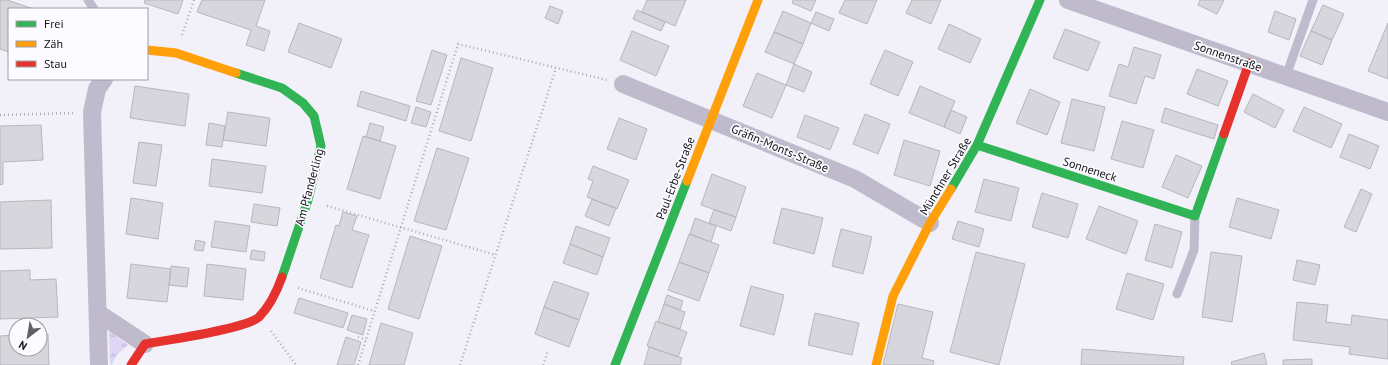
<svg xmlns="http://www.w3.org/2000/svg" width="1388" height="365" font-family="'PT Sans',sans-serif">
<style>
.grass{fill:url(#grass-tufts)}
.building{fill:#d7d6dc;stroke:#b8b6bc}
.lines{fill:none;stroke-linecap:round;stroke-linejoin:round}
.path{stroke:#aeabb7;stroke-width:2.5;stroke-dasharray:1 3;stroke-linecap:butt}
.lane{stroke:#c0bbcc;stroke-width:9}
.street{stroke:#c0bbcc;stroke-width:18}
.fast{stroke:#30b455;stroke-width:9}
.slow{stroke:#ff9f0a;stroke-width:9}
.jam{stroke:#e5322d;stroke-width:9}
.labels{text-anchor:middle;dominant-baseline:central;stroke-width:3.5;stroke-linejoin:round;paint-order:stroke}
.street-label{font-size:12px;fill:#131217;stroke:#fcfbff}
</style>
<defs>
<pattern id="grass-tufts" width="24" height="20" patternUnits="userSpaceOnUse"><rect width="24" height="20" fill="#ded5f7"/><path d="M3 7l-1-3M5 7V3M7 7l1-3M15 17l-1-3M17 17v-4M19 17l1-3" fill="none" stroke="#beb6d3"/></pattern>
</defs>
<rect width="100%" height="100%" fill="#f2f0f8"/>
<!-- grass -->
<path class="grass" d="M109,331L128,345L116,356L112,365L110,364Z"/>
<!-- building -->
<path class="building" d="M0,0H7L34,9H9V52L0,49Z
M145,0H183L178,14L144,3Z
M202,0H265L256,26L270,31L264,51L246,45L251,30L197,12Z
M647,0H686L675,26L642,12Z
M793,0H816L811,11L792,3Z
M845,0H877L867,24L839,13Z
M912,0H941L931,24L906,13Z
M1200,0H1224L1217,14L1198,5Z
M1323,5L1344,14L1332,40L1311,31Z
M550,6L563,11L558,24L545,18Z
M637,10L665,22L661,31L633,19Z
M783,11L811,23L803,44L774,32Z
M1275,11L1296,19L1289,40L1268,32Z
M816,12L834,19L829,31L811,23Z
M299,23L342,39L331,68L288,52Z
M1388,23V79L1368,71Z
M949,24L981,39L970,63L938,49Z
M1065,29L1100,42L1088,71L1053,58Z
M632,31L669,46L656,76L620,60Z
M1311,31L1332,40L1322,65L1300,56Z
M774,32L803,44L794,64L765,52Z
M1134,47L1161,55L1154,79L1145,76L1136,104L1109,96L1119,64L1128,67Z
M432,50L447,55L431,105L416,101Z
M885,50L913,62L898,96L870,84Z
M461,58L493,68L471,141L439,131Z
M794,64L812,72L804,92L786,85Z
M1197,69L1228,81L1218,106L1187,94Z
M757,73L786,85L772,118L743,106Z
M135,86L189,94L185,126L130,118Z
M920,86L955,101L944,127L909,113Z
M1030,89L1060,102L1047,135L1016,123Z
M361,91L410,106L406,121L357,106Z
M1253,94L1284,110L1275,128L1244,112Z
M1072,99L1105,107L1094,151L1061,143Z
M416,107L431,112L426,127L411,123Z
M1304,107L1342,124L1331,148L1293,131Z
M1165,108L1218,125L1214,139L1161,122Z
M951,110L967,117L960,134L944,127Z
M228,112L270,118L266,146L223,140Z
M865,114L890,124L878,154L853,144Z
M805,115L839,128L830,150L797,137Z
M619,118L647,129L636,160L607,149Z
M1122,121L1154,130L1143,168L1111,159Z
M209,123L225,126L222,147L206,145Z
M370,123L384,127L380,141L366,137Z
M41,125L43,160L3,162V184L0,185V126Z
M1349,134L1379,146L1370,169L1340,157Z
M363,136L396,146L380,199L347,189Z
M904,140L940,151L930,186L894,175Z
M139,142L162,145L156,186L133,183Z
M437,148L469,158L446,230L414,221Z
M1176,155L1202,166L1188,198L1162,187Z
M212,159L266,166L262,193L209,186Z
M593,166L629,180L617,209L587,197L593,181L588,179Z
M712,174L746,187L736,217L701,205Z
M984,179L1019,188L1011,221L975,212Z
M1361,189L1372,194L1356,232L1344,227Z
M1042,193L1078,204L1068,238L1032,227Z
M131,198L163,203L158,239L126,234Z
M1237,198L1279,210L1271,239L1229,227Z
M592,199L616,208L609,226L585,216Z
M51,200L52,248L0,249V202Z
M254,204L280,208L277,226L251,222Z
M1099,206L1138,221L1126,254L1086,239Z
M782,208L823,218L814,254L773,243Z
M714,210L736,217L731,231L709,223Z
M343,212L357,216L352,230L369,235L352,288L320,278L336,225L339,226Z
M695,218L716,226L711,242L690,234Z
M215,221L250,226L246,252L211,247Z
M958,221L984,229L979,247L952,239Z
M1155,224L1182,232L1172,268L1145,260Z
M576,226L610,238L603,257L570,244Z
M841,229L872,237L863,274L832,266Z
M689,234L719,245L709,273L679,262Z
M410,236L442,246L419,319L388,309Z
M196,240L205,242L203,251L194,250Z
M570,244L603,257L597,275L563,263Z
M252,250L265,252L264,261L250,259Z
M976,252L1025,264L999,365L950,352Z
M1211,252L1242,256L1232,322L1202,317Z
M1297,260L1320,265L1315,285L1293,280Z
M679,262L709,273L699,301L668,290Z
M131,264L171,269L167,302L127,298Z
M207,264L246,269L243,300L204,296Z
M171,266L189,268L187,287L169,285Z
M30,270V280L56,279L58,317L0,319V271Z
M1127,273L1164,284L1153,320L1116,309Z
M554,281L589,293L579,320L544,307Z
M751,286L784,295L774,335L740,326Z
M667,295L683,301L680,310L664,304Z
M299,298L348,313L343,328L294,313Z
M1297,302L1328,305L1326,322L1351,325L1352,315L1388,320V359L1349,354L1350,347L1293,340Z
M664,304L685,312L680,329L658,322Z
M898,304L933,312L922,358L934,361L933,365H883Z
M544,307L579,320L569,347L535,334Z
M815,313L859,323L852,355L808,345Z
M352,315L367,319L363,335L347,330Z
M656,321L687,332L678,357L647,346Z
M381,323L413,333L404,365H369Z
M48,334L49,365H0V336L16,335V349H40V335Z
M346,337L361,342L354,365H337Z
M649,347L682,358L680,365H644Z
M1082,349L1184,357L1183,365H1081Z
M1264,353L1267,365H1232L1231,362Z
M1312,359V365H1283V360Z"/>
<g class="lines">
<!-- path -->
<path class="path" d="M182,35L194,0
M0,115L75,113
M327,206L496,255
M298,288L374,311
M271,331L296,365
M358,337L366,340
M358,365L458,44L607,80
M460,365L556,68
M543,365L548,351"/>
<!-- lane -->
<path class="lane" d="M88,0L94,9
M1286,76L1313,0
M1177,294L1194,250L1195,216"/>
<!-- street -->
<path class="street" d="M1068,0L1388,112
M623,84L855,179L930,223
M98,313L145,344
M99,365L92,112L97,89L104,79"/>
<!-- fast -->
<path class="fast" d="M236,73L282,88L303,103L314,116L321,146L308,200L282,277
M977,145L1195,216L1224,134
M951,189L977,145L1040,0
M615,365L687,181"/>
<!-- slow -->
<path class="slow" d="M147,50L176,53L236,73
M687,181L758,0
M876,365L893,296L930,223L951,189"/>
<!-- jam -->
<path class="jam" d="M1224,134L1249,63
M131,365L145,344C166,340 246,329 259,317C269,307 277,291 282,277"/>
</g>
<g class="labels">
<!-- street labels -->
<g class="street-label">
<text transform="translate(1228 56) rotate(19)">Sonnenstraße</text>
<text transform="translate(780 148) rotate(23)">Gräfin-Monts-Straße</text>
<text transform="translate(1090 169) rotate(18)">Sonneneck</text>
<text transform="translate(945 176) rotate(-59)">Münchner Straße</text>
<text transform="translate(675 178) rotate(-69)">Paul-Erbe-Straße</text>
<text transform="translate(309 187) rotate(-75)">Am Pfanderling</text>
</g>
</g>
<!-- legend -->
<rect x="8" y="8" width="140" height="72" fill="#fcfbff" stroke="#9f9ea2"/>
<rect x="16" y="21" width="20" height="6" fill="#30b455" stroke="#9f9ea2"/>
<text x="44" y="28" font-size="12" fill="#131217">Frei</text>
<rect x="16" y="41" width="20" height="6" fill="#ff9f0a" stroke="#9f9ea2"/>
<text x="44" y="48" font-size="12" fill="#131217">Zäh</text>
<rect x="16" y="61" width="20" height="6" fill="#e5322d" stroke="#9f9ea2"/>
<text x="44" y="68" font-size="12" fill="#131217">Stau</text>
<!-- north arrow -->
<g transform="translate(28 337) rotate(211)"><circle r="19" fill="#fcfbff" stroke="#9f9ea2"/>
<path d="M0-3L7 15L0 10L-7 15Z" fill="#616066"/>
<text y="-6" font-size="11" font-weight="bold" text-anchor="middle" fill="#131217">N</text>
</g>
</svg>
